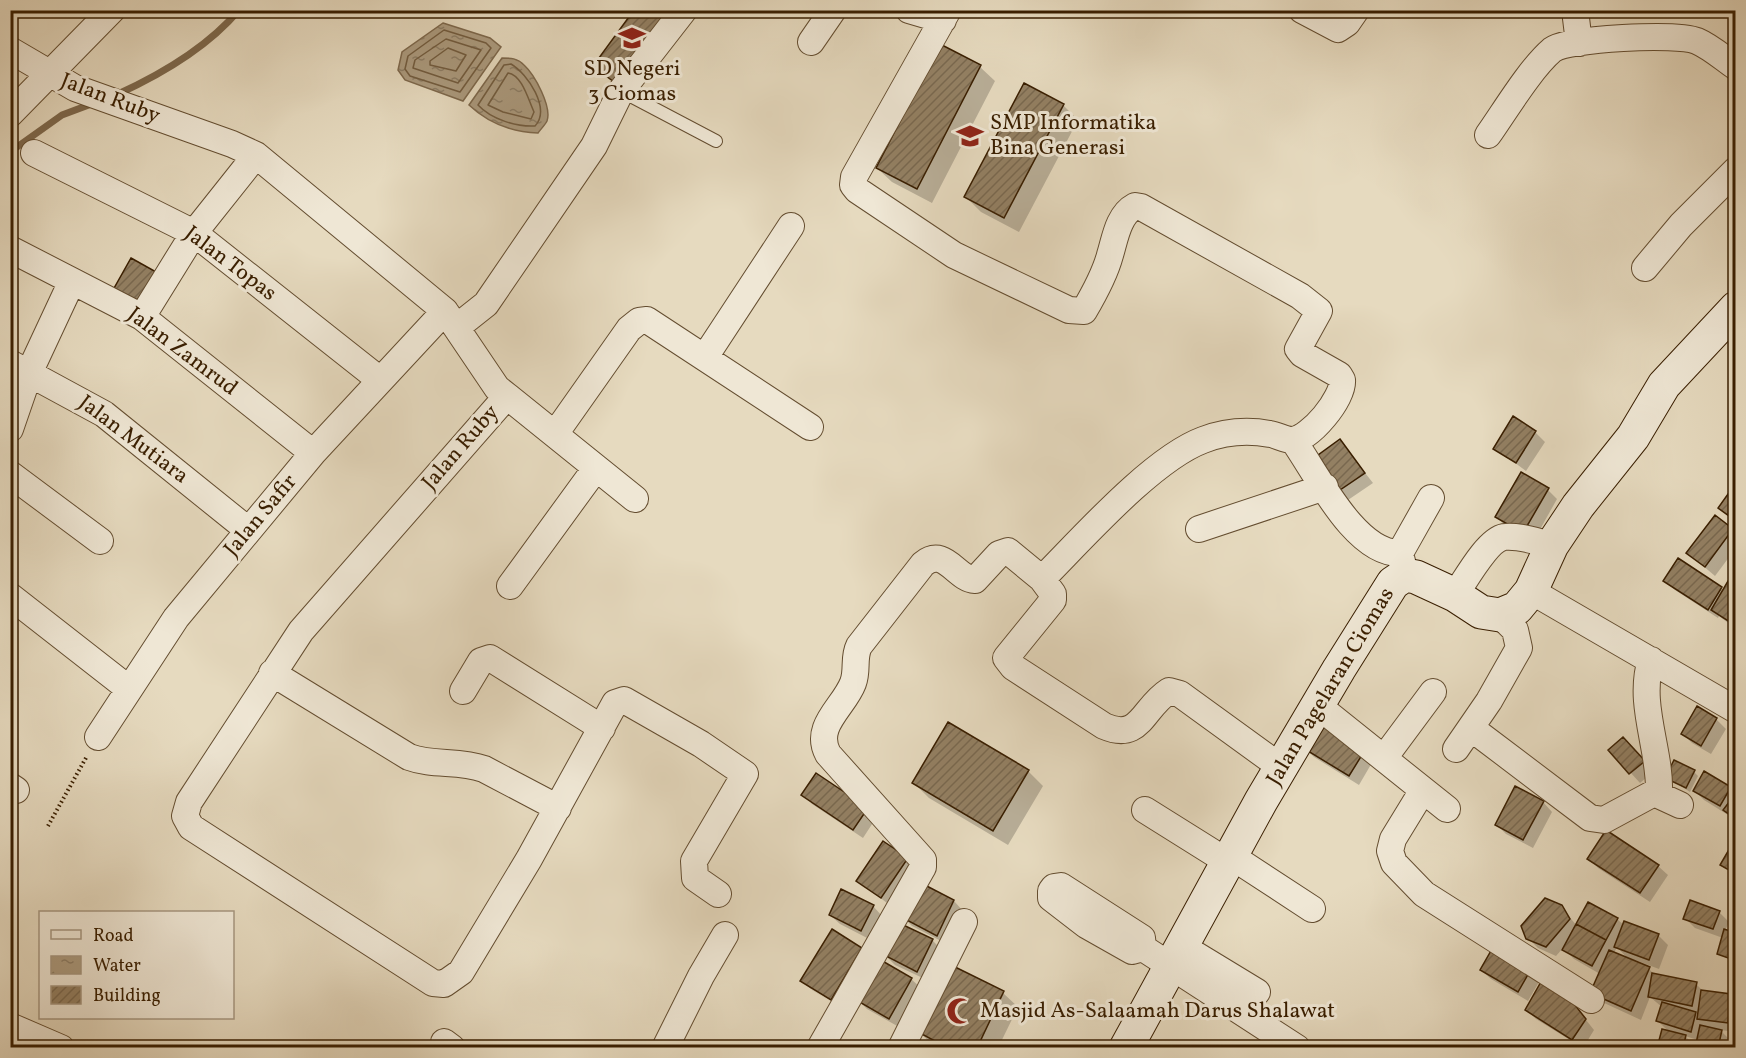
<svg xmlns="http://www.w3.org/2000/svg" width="1746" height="1058" font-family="Vollkorn,serif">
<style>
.water{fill:url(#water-ripples);stroke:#7d684c;stroke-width:1.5}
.shadow{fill:#0003;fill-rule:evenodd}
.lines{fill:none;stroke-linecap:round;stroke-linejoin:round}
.shore{stroke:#725c3f;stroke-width:1.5}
.stream{stroke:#7d684c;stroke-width:7}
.building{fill:url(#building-hatch);stroke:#391e00;stroke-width:1.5}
.lane-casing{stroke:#644d30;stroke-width:14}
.street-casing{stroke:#644d30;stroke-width:28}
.secondary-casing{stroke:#391e00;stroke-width:35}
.path{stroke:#391e00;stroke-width:4;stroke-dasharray:1.5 3;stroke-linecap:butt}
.lane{stroke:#efe7d5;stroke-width:12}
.street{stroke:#efe7d5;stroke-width:26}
.secondary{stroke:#efe7d5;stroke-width:33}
.labels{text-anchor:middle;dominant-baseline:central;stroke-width:6;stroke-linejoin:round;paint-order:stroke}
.poi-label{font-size:22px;fill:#391e00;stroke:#efe7d5;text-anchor:start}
.street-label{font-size:22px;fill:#391e00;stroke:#efe7d5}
</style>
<defs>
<pattern id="water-ripples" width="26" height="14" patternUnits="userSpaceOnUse" patternTransform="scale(1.5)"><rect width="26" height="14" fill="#ab9a7e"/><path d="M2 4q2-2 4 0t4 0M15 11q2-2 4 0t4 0" fill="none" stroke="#8c7d65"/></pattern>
<pattern id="building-hatch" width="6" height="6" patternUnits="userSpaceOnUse" patternTransform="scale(1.5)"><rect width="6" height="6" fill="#938063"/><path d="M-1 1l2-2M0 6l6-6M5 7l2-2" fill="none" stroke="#79684f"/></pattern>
</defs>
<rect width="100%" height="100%" fill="#e6dabf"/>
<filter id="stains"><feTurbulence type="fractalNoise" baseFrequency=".00333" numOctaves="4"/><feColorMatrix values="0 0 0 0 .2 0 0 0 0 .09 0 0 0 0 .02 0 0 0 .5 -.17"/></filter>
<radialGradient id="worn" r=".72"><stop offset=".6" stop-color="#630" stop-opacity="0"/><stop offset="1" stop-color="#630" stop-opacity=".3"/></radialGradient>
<!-- water -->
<path class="water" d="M443,23L490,38L501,47L463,101L405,80L398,70L402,52Z
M502,58C511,58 517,58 524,65C535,75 552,107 547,121C545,125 540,130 538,133C512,132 488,123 469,105Z"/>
<!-- shadow -->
<path class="shadow" d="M636,10H697L633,98L595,66Z
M941,46L980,67L995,81L932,203L892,182L877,168Z
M1063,105L1078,120L1019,232L981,212L966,197Z
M1535,432L1545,442L1526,471L1495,448Z
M1340,441L1373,483L1348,500L1339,491Z
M1548,490L1557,499L1533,542L1506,527L1497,517Z
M1715,517L1736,533V548L1715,576L1688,553Z
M1679,560L1724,591L1736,588V629L1719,616L1718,618L1675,590L1665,581Z
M1716,719L1726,729L1711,754L1692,743L1683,734Z
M1319,725L1373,761L1359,785L1314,757L1305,748Z
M1623,739L1653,772L1640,783L1610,750Z
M1028,771L1043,786L1008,845L929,798L914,783Z
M1694,772L1698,776L1690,792L1667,777Z
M1730,788L1736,794V820L1704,800L1694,790Z
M803,794L867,809L876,818L863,838L812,804Z
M1543,802L1552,812L1533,848L1506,834L1496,824Z
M1736,843V877L1722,865Z
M1589,858L1658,866L1668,875L1650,902L1598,868Z
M907,859L916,869L891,906L858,881Z
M919,884L954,901L963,911L947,944L912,926L903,917Z
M873,906L882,916L871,940L840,924L830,915Z
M1561,907L1577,926L1617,919L1624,925L1658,935L1668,945L1659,969L1635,960L1634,962L1649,969L1656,976L1696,984L1704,992L1731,995L1736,1000V1032L1720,1030L1732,1042L1736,1039V1048H1697L1698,1040L1685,1036L1697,1048H1659L1669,1032L1658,1021L1662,1007L1650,997L1641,1020L1602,1002L1600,974L1574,959L1563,948L1556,956L1538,948L1528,938ZM1617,947L1629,960L1614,953Z
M1719,912L1729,922L1725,931L1736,934V962L1718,954L1723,938L1695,928L1685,918Z
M832,931L862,949L871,959L841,1008L812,990L802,980ZM811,986L838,1002L836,1005L811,989Z
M932,940L942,950L927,980L895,965L885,955Z
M950,966L1003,993L1018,1007L998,1048H936L918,1031Z
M1481,970L1529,973L1539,982L1528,1001L1491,979Z
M911,979L921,988L899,1027L867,1009L858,1000Z
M1567,996L1594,1030L1583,1048L1536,1019L1527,1010Z"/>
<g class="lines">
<!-- shore -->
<path class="shore" d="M444,30L486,43L491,48L460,92L410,76L405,69L408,56Z
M446,39L481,50L458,83L413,68L415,60Z
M448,48L466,55L456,71L430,65V61Z
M511,64C528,74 551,109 535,126C516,127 491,119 478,105L504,65Z
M508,73C522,75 528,99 534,112L531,119L503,112L488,105Z"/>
<!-- stream -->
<path class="stream" d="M116,95C160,75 207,48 239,10
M10,152L62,115L94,103"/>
</g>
<!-- building -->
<path class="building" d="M634,10H672L618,85L593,66Z
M940,44L981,65L917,189L876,168Z
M1024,83L1064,104L1004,218L964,197Z
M131,258L158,273L139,306L113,290Z
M1513,416L1536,431L1516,463L1493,449Z
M1340,439L1365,473L1337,492L1314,458Z
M1521,472L1549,488L1523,533L1495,517Z
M1733,487L1736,489V521L1718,508Z
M1715,515L1733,529L1705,567L1686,553Z
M1678,558L1722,587L1708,610L1663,581Z
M1728,581L1736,586V626L1711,610Z
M1697,706L1717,718L1701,746L1681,734Z
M948,722L1029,770L993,831L912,783Z
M1318,723L1365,750L1349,776L1303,748Z
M1623,737L1645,761L1629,774L1608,750Z
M1674,760L1695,770L1686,788L1665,778Z
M1704,771L1731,787L1720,806L1693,791Z
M816,773L868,808L853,830L801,795Z
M1515,786L1544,801L1523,840L1495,825Z
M1736,793V819L1723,810Z
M1606,830L1659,865L1640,893L1587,859Z
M883,841L908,858L881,898L856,881Z
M1734,841L1736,842V874L1720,865Z
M919,882L954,900L937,936L901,917Z
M841,889L874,905L861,931L829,915Z
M1545,898L1562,905L1570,919L1546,947L1526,939L1521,926Z
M1690,900L1720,911L1713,929L1683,919Z
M1588,902L1618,918L1606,940L1576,924Z
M1624,921L1659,934L1649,960L1614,947Z
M899,923L933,939L917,972L884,955Z
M1576,924L1606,940L1592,966L1562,950Z
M832,929L862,948L831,1000L800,981Z
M1724,929L1736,933L1734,960L1717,954Z
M1492,949L1530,971L1518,992L1480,970Z
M1609,950L1650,967L1631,1011L1590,993Z
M879,959L912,978L889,1019L856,1000Z
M949,964L1004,991L977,1048H948L916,1031Z
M1652,973L1697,982L1692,1006L1648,997Z
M1542,980L1567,995L1586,1019L1572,1040L1525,1010Z
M1701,990L1731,994L1728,1023L1697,1019Z
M1662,1002L1696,1012L1691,1032L1656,1021Z
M1700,1025L1722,1030L1718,1048H1695Z
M1662,1029L1686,1035L1683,1048H1657Z"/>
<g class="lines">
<defs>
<path id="lane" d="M621,91L716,141"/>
<path id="street" d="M909,10L943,20
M948,10L854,177L853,185L857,190L954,255L1069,310L1084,311C1094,294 1105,274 1110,255C1115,239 1118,215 1135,206L1141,207L1300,296L1319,311L1298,349L1302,354L1339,375L1342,380C1344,398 1310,439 1292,440C1285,440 1277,435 1270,434C1248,430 1224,432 1203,440C1152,459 1081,540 1042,579L1053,594V600L1006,658L1013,667L1104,726C1141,742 1142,708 1169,691L1180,694L1282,768
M1302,10L1338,29L1347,23L1356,10
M1575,10L1579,43
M811,42L833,10
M10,50L75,88L232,144L256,155L445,311L497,388L507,396L301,631L189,802L185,816L191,827L433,983L444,984L461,972L529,859L615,703L624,700L701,744L745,774L694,861L695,878L718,894
M10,114L112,10
M1488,135C1505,111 1530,69 1552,50C1567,38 1678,33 1697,41C1711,47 1723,58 1736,67
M34,153L194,233L380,380
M10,249L142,317L313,453
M1645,268L1681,225L1736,170
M142,317L194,233L256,155
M457,327L486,304L594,146L621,91L684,10
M705,357L791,226
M10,363L104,414L248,530
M507,396L635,499
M10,429L30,371L72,281
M555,434L629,329L639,321L647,320L810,427
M1293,440C1317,474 1355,554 1400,553
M10,474L100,541
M1199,529L1325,487
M1404,570L1400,553L1431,498
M510,586L596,468
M1531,591L1736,710
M1455,595C1465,581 1487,540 1504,537C1518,535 1538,542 1552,545
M10,596L129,689
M1651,660C1637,704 1661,750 1659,794
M272,673L409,757C433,766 459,760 484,769L558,808
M463,691L481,661L490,658L602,728
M1317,705L1447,809
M1471,728L1590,818L1604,820L1654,793L1680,805
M98,737L176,618L313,453L445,311
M1456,749L1489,701L1519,648L1515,630L1500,615
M1384,758L1433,692
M10,786L16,790
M1423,790L1393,839L1390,851L1394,863L1424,894L1591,1000
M1145,810L1228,862
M1231,856L1312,909
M1183,947L1257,992
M1143,948L1142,938L1061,886L1054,887L1051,891V898L1086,925L1132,951L1143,948L1297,1048
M10,1026L61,1048
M444,1042L452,1048
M665,1048L701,976L725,935
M820,1048L923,867V860L828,754C813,726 844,707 853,683C858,670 853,658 859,646L923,564C945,546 956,579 975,580L999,554L1008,551L1042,579
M901,1048L964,922"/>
<path id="secondary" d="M1126,1048L1261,801L1339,669L1393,583L1405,575L1416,577L1455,595L1481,612L1500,615L1517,608L1531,591L1552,545L1578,506L1633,437L1664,385L1736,308"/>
</defs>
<!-- lane casing -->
<use href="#lane" class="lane-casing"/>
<!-- street casing -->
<use href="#street" class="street-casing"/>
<!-- secondary casing -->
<use href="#secondary" class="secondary-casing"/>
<!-- path -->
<path class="path" d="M48,826L87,756"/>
<!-- lane -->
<use href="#lane" class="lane"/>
<!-- street -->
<use href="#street" class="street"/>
<!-- secondary -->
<use href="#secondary" class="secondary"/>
</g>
<!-- icons -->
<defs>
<symbol id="school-bare" viewBox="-9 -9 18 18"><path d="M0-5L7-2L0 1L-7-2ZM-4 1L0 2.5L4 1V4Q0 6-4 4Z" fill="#8f2418" stroke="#efe7d5" stroke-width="2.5" paint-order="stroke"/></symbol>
<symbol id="mosque-bare" viewBox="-9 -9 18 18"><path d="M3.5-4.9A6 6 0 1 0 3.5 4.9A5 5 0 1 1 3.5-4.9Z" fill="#8f2418" stroke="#efe7d5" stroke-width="2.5" paint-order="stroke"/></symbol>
</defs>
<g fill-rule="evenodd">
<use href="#school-bare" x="613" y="19" width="38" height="38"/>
<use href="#school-bare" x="951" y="117" width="38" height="38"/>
<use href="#mosque-bare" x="941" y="992" width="38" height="38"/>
</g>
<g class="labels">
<!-- poi labels -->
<g class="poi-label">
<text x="632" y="69" text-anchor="middle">SD Negeri<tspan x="632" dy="25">3 Ciomas</tspan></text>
<text x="990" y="123">SMP Informatika<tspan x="990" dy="25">Bina Generasi</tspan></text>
<text x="980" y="1011">Masjid As-Salaamah Darus Shalawat</text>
</g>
<!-- street labels -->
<g class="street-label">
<text transform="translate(110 99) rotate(21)">Jalan Ruby</text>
<text transform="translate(230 264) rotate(37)">Jalan Topas</text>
<text transform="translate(182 352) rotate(37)">Jalan Zamrud</text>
<text transform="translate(133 440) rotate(37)">Jalan Mutiara</text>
<text transform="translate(461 448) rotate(-49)">Jalan Ruby</text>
<text transform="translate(261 516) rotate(-50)">Jalan Safir</text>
<text transform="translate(1331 687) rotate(-59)">Jalan Pagelaran Ciomas</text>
</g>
</g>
<!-- margin -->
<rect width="1746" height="1058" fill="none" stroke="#e6dabf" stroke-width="36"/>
<rect x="12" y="12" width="1722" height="1034" fill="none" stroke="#391e00" stroke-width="3"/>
<rect x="18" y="18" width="1710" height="1022" fill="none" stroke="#391e00" stroke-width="1.5"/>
<!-- legend -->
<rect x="39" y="911" width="195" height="108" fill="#efe7d5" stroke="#a69780" stroke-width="1.5"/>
<rect x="51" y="930" width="30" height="9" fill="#efe7d5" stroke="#a69780" stroke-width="1.5"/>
<text x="93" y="941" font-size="18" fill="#391e00">Road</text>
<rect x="51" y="956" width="30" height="18" fill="url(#water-ripples)" stroke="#a69780" stroke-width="1.5"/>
<text x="93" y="971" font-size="18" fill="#391e00">Water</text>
<rect x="51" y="986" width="30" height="18" fill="url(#building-hatch)" stroke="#a69780" stroke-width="1.5"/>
<text x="93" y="1001" font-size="18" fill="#391e00">Building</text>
<rect width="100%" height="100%" filter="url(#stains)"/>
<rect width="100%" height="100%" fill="url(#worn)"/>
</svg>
